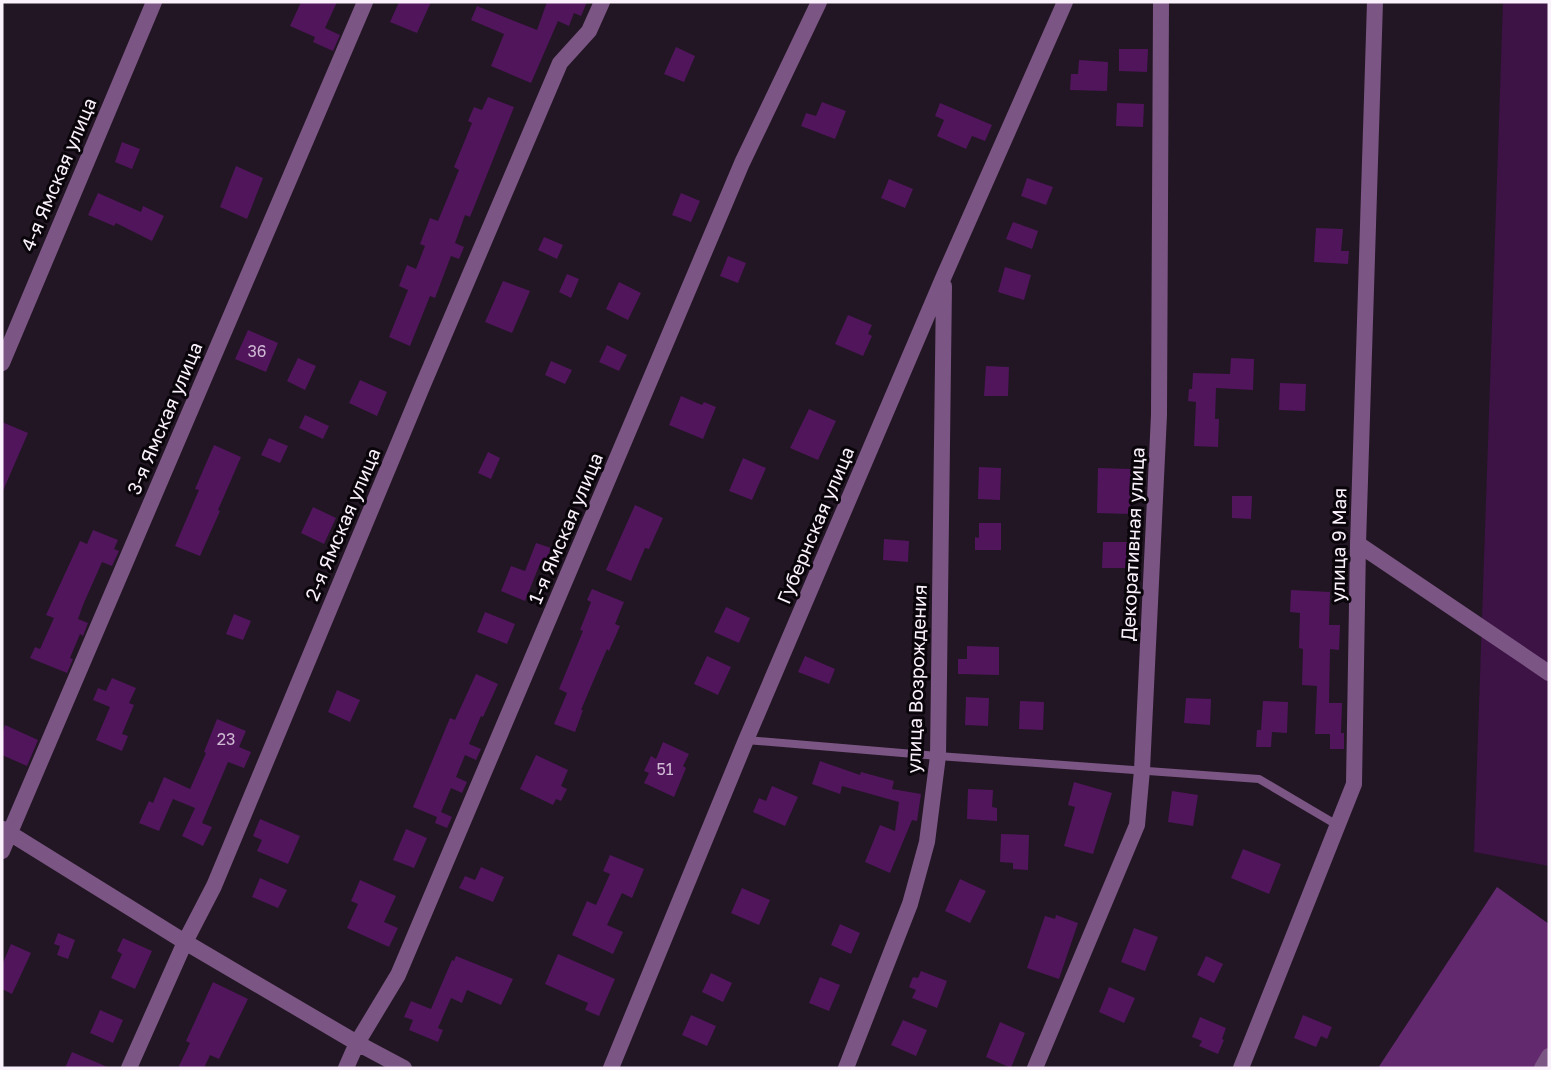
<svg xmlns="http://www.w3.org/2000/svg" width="1551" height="1070" font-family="'Golos Text',sans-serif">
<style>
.green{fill:#3d1245}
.forest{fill:#63296e}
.building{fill:#50155b}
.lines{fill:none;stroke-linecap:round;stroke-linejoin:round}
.service{stroke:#7b5583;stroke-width:8}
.minor{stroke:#7b5583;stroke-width:16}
.labels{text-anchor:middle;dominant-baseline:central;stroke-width:6;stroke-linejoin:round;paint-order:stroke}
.number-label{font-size:16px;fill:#d0bad4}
.street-label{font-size:19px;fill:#faf1fc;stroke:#09050a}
</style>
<rect width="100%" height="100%" fill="#221624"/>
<!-- green -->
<path class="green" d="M1503,2H1549V866L1474,852Z"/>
<!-- forest -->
<path class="forest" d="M1497,887L1549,924V1053L1539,1068H1378Z"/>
<!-- building -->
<path class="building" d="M301,2H337L325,28L340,35L333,51L313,42L315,37L290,26Z
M399,2H431L417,33L390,22Z
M547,2H587L581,16L574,13L569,26L558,21L531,83L491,66L504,34L471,20L477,6L537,30Z
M676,47L695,56L684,82L664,74Z
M1119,49H1148L1147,72L1119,71Z
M1079,60L1108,62L1107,91L1070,90L1071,74H1078Z
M488,97L514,107L470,217L465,215L455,243L464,247L459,259L451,256L435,298L430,296L410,346L389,337L408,290L399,286L407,265L416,269L425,246L420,244L430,218L438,221L459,170L454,167L472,123L468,121L474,107L482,110Z
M822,102L846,111L835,139L801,126L806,113L816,116Z
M940,103L992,125L985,141L972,136L966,149L937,136L944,120L935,116Z
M1117,103L1144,104L1143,127L1116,126Z
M122,142L140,149L132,169L115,162Z
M236,166L263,178L247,219L220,207Z
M1027,178L1053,187L1046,205L1021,196Z
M889,179L913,189L905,208L881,198Z
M98,193L141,212L143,206L164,216L152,241L116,223L114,226L88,215Z
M681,193L700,201L691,222L672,215Z
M1013,222L1038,231L1032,249L1006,239Z
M1316,228L1343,229L1341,251H1349L1348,264L1314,262Z
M544,237L563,245L557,259L538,250Z
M728,256L746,263L738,283L720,276Z
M1005,267L1031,275L1024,300L998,292Z
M567,274L579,279L571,298L559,292Z
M503,281L530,291L512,333L485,322Z
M619,282L641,293L628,320L606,309Z
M848,315L872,325L868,334L872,336L863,356L835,344Z
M248,330L278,343L266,372L235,359Z
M607,345L627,355L619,371L599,362Z
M298,358L316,366L305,390L287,381Z
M1231,358L1254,359L1253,390L1216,388L1215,419H1219L1218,447L1194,446L1196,402L1188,401L1189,389H1192L1193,373L1230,374Z
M551,361L572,370L565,384L545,375Z
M986,366L1009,367L1008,396H984Z
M360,380L387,392L377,416L349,403Z
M1280,383L1306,384L1305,411L1279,410Z
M681,396L702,405L704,402L716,407L703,439L669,425Z
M809,409L836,421L818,460L790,448Z
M305,415L329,426L323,439L299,428Z
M2,422L28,433L2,493Z
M269,438L288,446L280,463L261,455Z
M214,445L241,457L218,510L220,511L200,556L175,546L199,490L195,489Z
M488,452L500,458L491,479L478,473Z
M743,458L766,468L752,500L729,491Z
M979,467L1001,468L1000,500L978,499Z
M1098,468L1131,469L1130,514L1097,513Z
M1232,496H1252L1251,519L1232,518Z
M635,505L663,518L649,549L645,548L631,581L606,570Z
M313,507L336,518L324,544L301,533Z
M979,523H1001V550H975V537L979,538Z
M93,530L118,540L114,549L119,551L112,566L102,562L83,605L78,619L88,623L83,636L80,634L70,658L73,659L67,673L30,658L35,647L40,649L54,618L46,615L80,541L87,544Z
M884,539L909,541L908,562L883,560Z
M1103,542H1131L1130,568H1102Z
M536,543L551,548L545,563L541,561L525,601L501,591L511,566L525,571Z
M592,589L624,602L615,624L620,626L609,651L607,649L592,684L581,710H583L575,732L554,724L567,693L559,689L583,631L580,630L591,602L587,600Z
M1291,590L1330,592L1329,625H1340L1339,650L1330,649L1329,703H1342L1341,733H1344V749H1330V734H1315L1317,686L1302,685L1303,649L1299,648L1300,613L1290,612Z
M726,607L750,618L739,643L714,632Z
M485,612L515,624L507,644L477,632Z
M234,614L251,621L243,640L226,634Z
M967,646L999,647V675L958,674V659H967Z
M707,656L731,667L718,695L694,684Z
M805,656L835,669L829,684L798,672Z
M476,674L498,684L483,717L481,716L469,744L481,749L476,760L465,755L456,777L467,782L462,793L451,788L441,812L452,817L447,828L435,823L437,817L413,807L450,718L455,720Z
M112,678L136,688L129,703L134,705L122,734L128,736L122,751L96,740L110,707L93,700L98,688L106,691Z
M337,690L360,700L350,722L328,712Z
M966,697L989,698L988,726L965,725Z
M1186,698L1211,699L1210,725L1184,723Z
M1020,701L1044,702L1043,730L1019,729Z
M1263,701L1288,702L1287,733L1272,732L1271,747H1256L1257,730H1261Z
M217,719L246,731L239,747L251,752L244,768L228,762L202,823L212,827L203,846L182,836L195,808L173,799L159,831L139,823L149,801L153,803L164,777L190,789L206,753L204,752Z
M5,725L38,740L27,766L2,755V734Z
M663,742L689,754L683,766L686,768L674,797L644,783L649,773L644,771L651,756L656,759Z
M536,755L568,770L561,786L567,789L561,801L556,799L553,805L520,789Z
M820,761L860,775L861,772L894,781L892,789L921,794L917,821L912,820L890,873L865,862L880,825L895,831L899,802L842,786L840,794L812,784Z
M1074,782L1112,793L1093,854L1064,846L1075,807L1068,805Z
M772,786L798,797L785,826L753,812L759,798L766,801Z
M968,789L993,790L992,807L997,808V821L967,819Z
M1172,791L1198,795L1193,826L1168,822Z
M260,819L300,836L288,864L257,851L262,840L253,836Z
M406,829L427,838L414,868L393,860Z
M1001,834L1029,835L1028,870L1013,869V863L1000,862Z
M1243,849L1281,864L1269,894L1231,878Z
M610,855L644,869L632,898L622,893L607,925L623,932L613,954L572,935L587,901L596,905L610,874L603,871Z
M481,867L504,877L493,902L459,888L465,876L475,880Z
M260,878L287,890L278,908L252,897Z
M960,879L986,891L970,923L945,911Z
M360,880L396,896L384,922L398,928L389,947L347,928L358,904L351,901Z
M742,888L770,900L759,925L731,913Z
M1056,915L1078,923L1059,979L1027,968L1045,916L1055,919Z
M840,924L860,933L851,954L831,945Z
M1134,928L1158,937L1145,971L1121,962Z
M58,933L75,940L68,959L57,955L60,946L54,944Z
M123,938L152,951L135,989L111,978L122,954L117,951Z
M11,944L31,953L12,994L2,989V965Z
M558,954L615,979L599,1016L585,1010L588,1003L545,984Z
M456,956L513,979L501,1005L467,990L462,1003L451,998L438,1028L443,1030L438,1042L409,1030L413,1020L404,1017L411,1001L431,1009L452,960L454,961Z
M1206,956L1223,964L1214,983L1197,975Z
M921,971L947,981L937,1008L912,998L916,990L909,987L913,977L918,978Z
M711,973L732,983L723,1002L702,992Z
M820,977L840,985L829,1011L809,1003Z
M213,982L248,999L219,1059L210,1055L204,1068H178L190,1043L186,1041Z
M1109,987L1135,998L1124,1023L1099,1012Z
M100,1010L123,1020L113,1043L90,1033Z
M691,1015L716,1026L707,1046L682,1035Z
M1303,1015L1332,1027L1327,1039L1321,1036L1316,1047L1294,1038Z
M1200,1017L1226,1028L1222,1039L1224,1040L1218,1054L1199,1046L1202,1041L1192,1037Z
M903,1020L927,1030L916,1056L891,1045Z
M1000,1022L1025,1033L1011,1068L986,1057Z
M72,1052L110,1068H65Z"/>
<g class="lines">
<!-- service -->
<path class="service" d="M746,740L938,756L1259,779L1337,825"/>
<!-- minor -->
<path class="minor" d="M2,363L154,2
M1358,544L1549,673
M3,829L185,942L357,1043L404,1068
M2,851L365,2
M129,1068L185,942L214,886L422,387L560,63L589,31L602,2
M346,1068L357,1043L398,975L742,163L819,2
M611,1068L746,740L944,276L1065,2
M846,1068L910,904L927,842L938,756L944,286
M1035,1068L1137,825L1142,770L1159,415L1161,2
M1241,1068L1354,784L1358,544L1375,2
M1542,1068L1549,1056"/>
</g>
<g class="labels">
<!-- number labels -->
<g class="number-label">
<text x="257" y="351">36</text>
<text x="226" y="739">23</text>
<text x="665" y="769">51</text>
</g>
<!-- street labels -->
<g class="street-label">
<text transform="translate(58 174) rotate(-67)">4-я Ямская улица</text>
<text transform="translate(164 418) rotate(-67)">3-я Ямская улица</text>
<text transform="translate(342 524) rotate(-67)">2-я Ямская улица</text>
<text transform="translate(815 525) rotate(-67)">Губернская улица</text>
<text transform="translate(565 528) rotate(-67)">1-я Ямская улица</text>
<text transform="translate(1132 544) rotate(-87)">Декоративная улица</text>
<text transform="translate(1338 545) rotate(-89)">улица 9 Мая</text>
<text transform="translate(916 679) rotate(-88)">улица Возрождения</text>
</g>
</g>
<!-- border -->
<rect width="1551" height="1070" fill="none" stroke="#faf1fc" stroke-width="7"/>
</svg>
